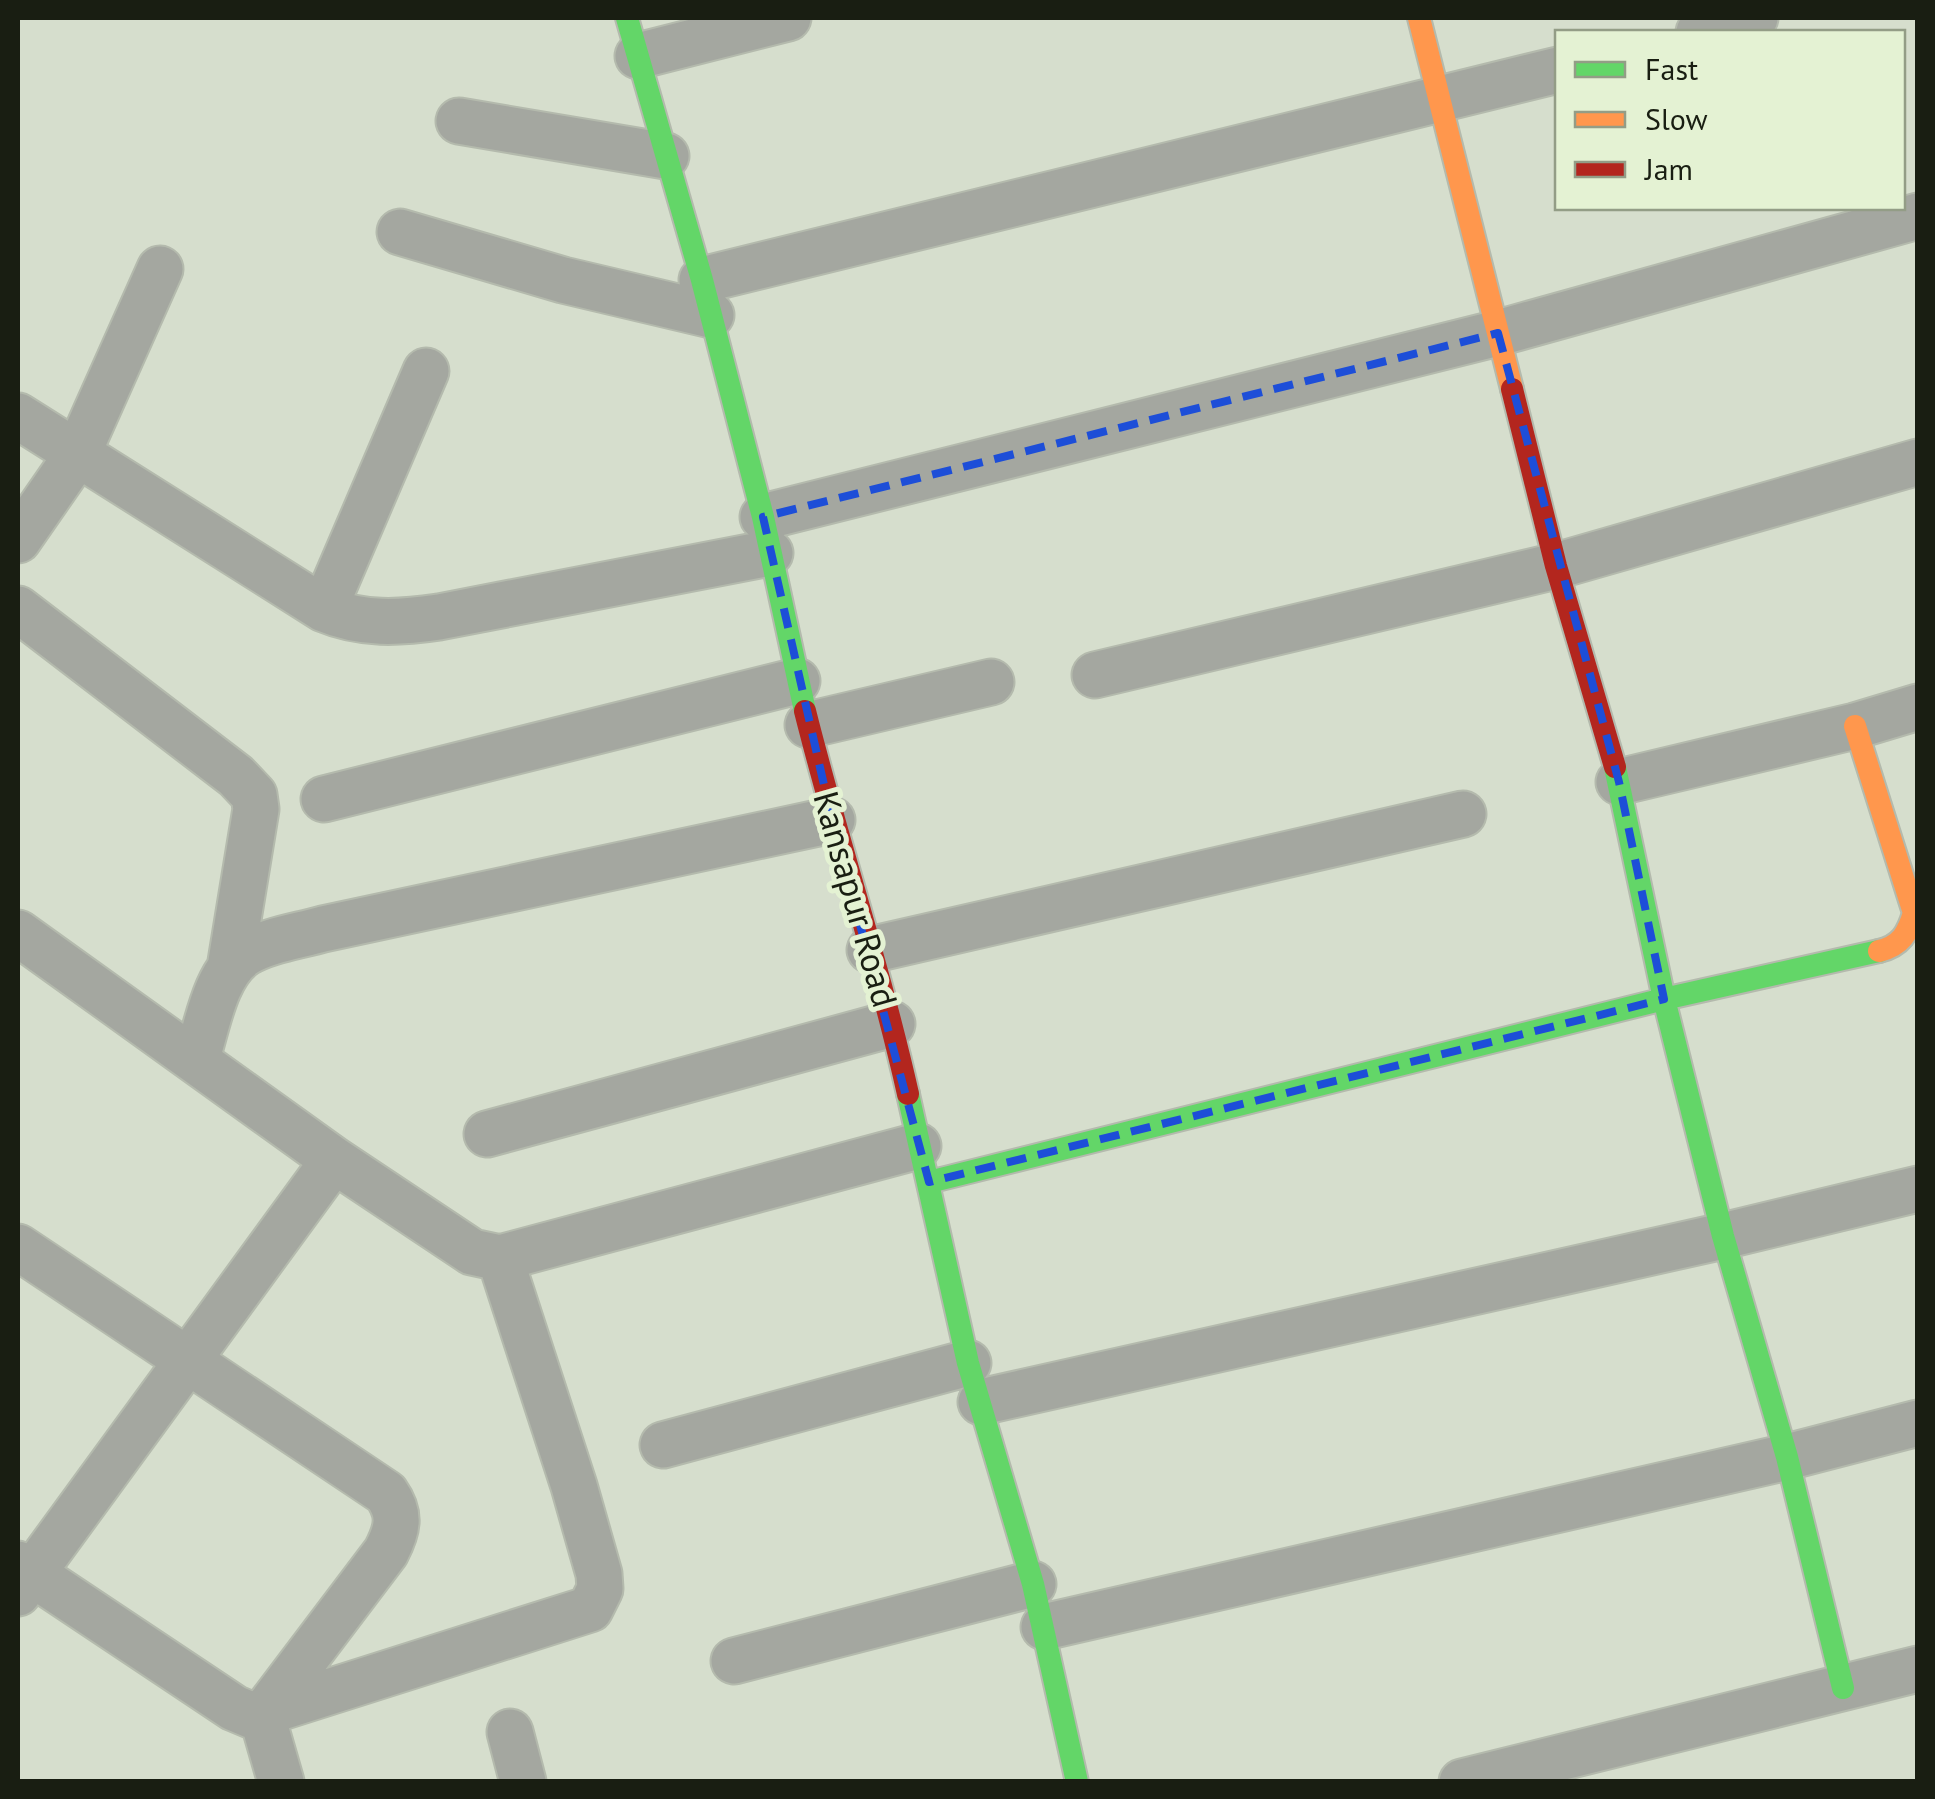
<svg xmlns="http://www.w3.org/2000/svg" width="1935" height="1799" font-family="'PT Sans',sans-serif">
<style>
.lines{fill:none;stroke-linecap:round;stroke-linejoin:round}
.street-casing{stroke:#b4baad;stroke-width:49}
.fast-casing{stroke:#b4baad;stroke-width:26}
.slow-casing{stroke:#b4baad;stroke-width:26}
.jam-casing{stroke:#b4baad;stroke-width:26}
.street{stroke:#a4a7a0;stroke-width:45}
.fast{stroke:#63d668;stroke-width:22}
.slow{stroke:#ff974d;stroke-width:22}
.jam{stroke:#b3261e;stroke-width:22}
.marked{fill:none;stroke:#1d4ed8;stroke-width:8;stroke-dasharray:20 12;stroke-linejoin:round}
.labels{text-anchor:middle;dominant-baseline:central;stroke-width:10;stroke-linejoin:round;paint-order:stroke}
.street-label{font-size:35px;fill:#191e12;stroke:#e4f2d3}
</style>
<rect width="100%" height="100%" fill="#d6decd"/>
<g class="lines">
<defs>
<path id="street" d="M1699,32L1755,18
M638,56L788,18
M459,121L666,156
M400,232L563,280L711,315
M702,280L1558,70
M18,416L324,609C362,625 399,623 439,617L770,553
M763,517L1498,333L1918,216
M18,540L77,455L160,269
M18,609L236,776L254,795L256,809L230,968
M324,609L426,371
M1095,675L1556,566L1918,462
M808,725L991,682
M1619,782L1855,726L1918,707
M324,799L797,681
M18,933L334,1160L472,1252L500,1258L918,1146
M870,950L1463,814
M196,1061C207,1028 214,973 246,953C268,940 299,936 323,929L832,820
M487,1134L892,1024
M18,1247L386,1493C401,1514 398,1529 386,1552L262,1716L281,1782
M981,1402L1723,1236L1918,1189
M663,1445L968,1363
M18,1564L234,1708L253,1716L590,1609L600,1589L599,1574L574,1486L500,1258
M18,1593L334,1160
M1044,1627L1787,1457L1918,1423
M734,1661L1033,1584
M510,1732L523,1782
M1462,1782L1918,1669"/>
<path id="fast" d="M627,18L702,280L763,517L805,711
M1615,767L1664,999L1723,1236L1787,1457L1843,1688
M908,1094L968,1363L1033,1584L1077,1782
M929,1182L1664,999L1879,951"/>
<path id="slow" d="M1419,18L1512,389
M1855,726L1914,913C1908,933 1901,946 1879,951"/>
<path id="jam" d="M1512,389L1556,566L1615,767
M805,711C837,839 879,965 908,1094"/>
</defs>
<!-- street casing -->
<use href="#street" class="street-casing"/>
<!-- fast casing -->
<use href="#fast" class="fast-casing"/>
<!-- slow casing -->
<use href="#slow" class="slow-casing"/>
<!-- jam casing -->
<use href="#jam" class="jam-casing"/>
<!-- street -->
<use href="#street" class="street"/>
<!-- fast -->
<use href="#fast" class="fast"/>
<!-- slow -->
<use href="#slow" class="slow"/>
<!-- jam -->
<use href="#jam" class="jam"/>
</g>
<!-- marked area -->
<path class="marked" d="M1498,333L1619,782L1664,999L929,1182L832,820L763,517Z"/>
<g class="labels">
<!-- street labels -->
<g class="street-label">
<text transform="translate(856 899) rotate(74)">Kansapur Road</text>
</g>
</g>
<!-- border -->
<rect width="1935" height="1799" fill="none" stroke="#191e12" stroke-width="40"/>
<!-- legend -->
<rect x="1555" y="30" width="350" height="180" fill="#e4f2d3" stroke="#939d86" stroke-width="2.5"/>
<rect x="1575" y="62" width="50" height="15" fill="#63d668" stroke="#939d86" stroke-width="2.5"/>
<text x="1645" y="80" font-size="30" fill="#191e12">Fast</text>
<rect x="1575" y="112" width="50" height="15" fill="#ff974d" stroke="#939d86" stroke-width="2.5"/>
<text x="1645" y="130" font-size="30" fill="#191e12">Slow</text>
<rect x="1575" y="162" width="50" height="15" fill="#b3261e" stroke="#939d86" stroke-width="2.5"/>
<text x="1645" y="180" font-size="30" fill="#191e12">Jam</text>
</svg>
